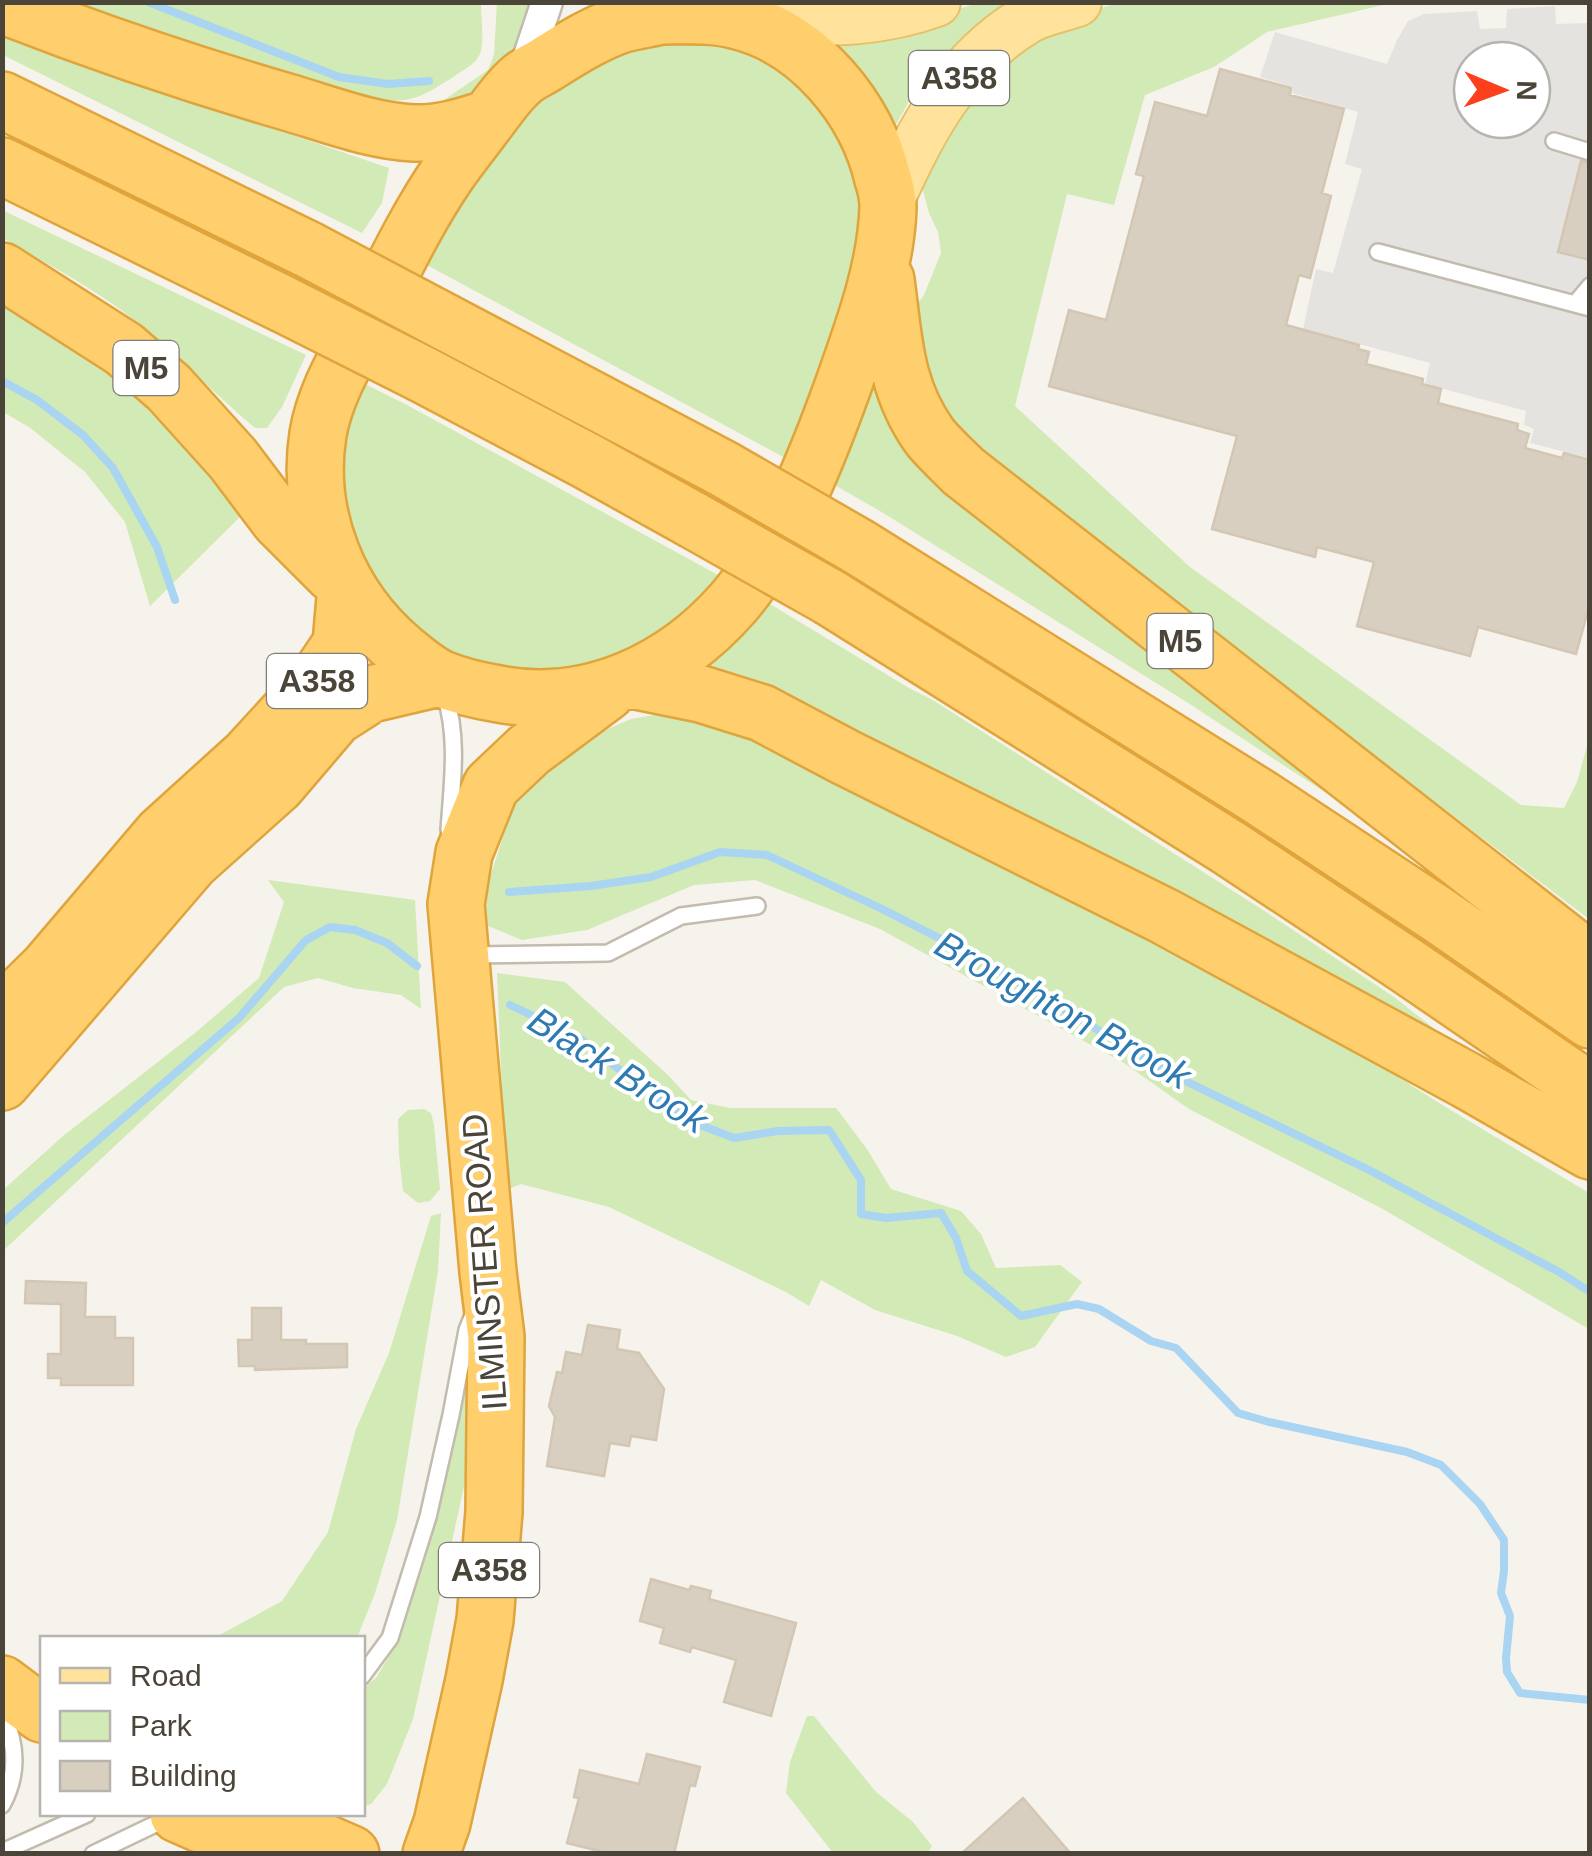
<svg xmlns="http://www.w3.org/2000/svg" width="1592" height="1856" font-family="Helvetica,sans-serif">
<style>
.green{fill:#d2eab5}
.parking{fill:#e5e3e0;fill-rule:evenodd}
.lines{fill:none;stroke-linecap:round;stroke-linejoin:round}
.stream{stroke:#a9d4f2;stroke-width:8}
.building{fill:#d8cfc1;stroke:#d3c7b4;stroke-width:2.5}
.lane-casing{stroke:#c2bbae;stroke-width:20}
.street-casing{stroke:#c2bbae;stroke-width:35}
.primary-casing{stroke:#e6c16a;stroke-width:52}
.highway-casing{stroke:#e0a43c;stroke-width:60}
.lane{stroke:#fff;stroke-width:15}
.street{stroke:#fff;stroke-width:30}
.primary{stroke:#ffe39c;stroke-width:48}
.highway{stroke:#ffcf6e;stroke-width:55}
.highway-bridge-casing{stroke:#e0a43c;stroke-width:60;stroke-linecap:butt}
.highway-bridge{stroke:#ffcf6e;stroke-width:55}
.labels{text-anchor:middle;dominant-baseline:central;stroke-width:8;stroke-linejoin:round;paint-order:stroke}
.shield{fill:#fff;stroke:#817c74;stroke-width:2.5}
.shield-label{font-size:32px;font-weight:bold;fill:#4b4439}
.street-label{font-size:35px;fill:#4b4439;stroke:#fff}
.water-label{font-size:38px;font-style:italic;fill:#2e7ab2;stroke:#fff}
</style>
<rect width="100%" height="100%" fill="#f6f3ec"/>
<!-- green -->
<path class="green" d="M61,3H481C481,18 484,36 481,51C478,62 468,67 459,73C414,103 407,105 354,96Z
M497,3H532L518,44L483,84L457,101L432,108L488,70L494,55Z
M977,3H1026C980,26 944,48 915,91C906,105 900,120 890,133L821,37L924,21Z
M1118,3H1392L1267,32L1214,67L1145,95L1114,205L1067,194L1015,406L1190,567L1521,805L1564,808L1577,782L1589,739V919L1290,692L1042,497L944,428L910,313L924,295L941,253L938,232L929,213L922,187L934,156L958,109L1015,54L1050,33L1094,10Z
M2,36L389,168L382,203L362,233L3,55Z
M693,40L736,47L776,64L837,123L854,166L862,215L853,278L789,460L423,263L493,152L553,82L631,44Z
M2,210L306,355L282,407L267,428H255C214,393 176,354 134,320C96,289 45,263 3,238Z
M2,291L136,384L244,513L150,606L125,522L85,472L29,427L3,412Z
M877,351L881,378L1383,830L1185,701L880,511L831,483Z
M359,381L407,405L718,575L694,609L638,652L537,677L463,662L426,640L391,610L350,540L337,450Z
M760,598L909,688L931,699L1263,910L1394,997L1483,1067L986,796L823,718L689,669Z
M677,711L705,718L1004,861L1242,979L1444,1106L1589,1193V1329L1381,1208L1189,1109L1124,1063L880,929L755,880L694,885L587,930L522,940L476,921L511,812L527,771L582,740L631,719Z
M268,880L415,900L421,1009L401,995L353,988L318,978L284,987L3,1251V1190L63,1136L195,1033L259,978L284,902Z
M497,973L565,982L668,1075L691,1100L730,1108H836L867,1149L891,1189L961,1211L981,1234L996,1268L1060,1265L1082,1282L1035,1347L1006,1357L957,1336L875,1310L821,1280L809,1306L784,1291L609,1207L521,1184L506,1190Z
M424,1109L431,1113L434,1125L440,1189L430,1201L418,1203L403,1191L399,1155L398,1119L408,1110Z
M441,1213L438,1271L397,1520L375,1593L357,1638H214L282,1601L328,1532L356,1429L389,1353L431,1216Z
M477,1362L474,1441L413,1719L387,1784L371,1804L363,1807V1688L376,1678L401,1636L433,1530L461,1394Z
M807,1716H814L876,1792L913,1822L932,1846L928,1853H833L786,1793L790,1762Z"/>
<!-- parking -->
<path class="parking" d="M1555,6L1556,24L1589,23V458L1530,443L1534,429L1524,425L1526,411L1425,384L1430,363L1303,329L1316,269L1333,273L1362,169L1345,164L1358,112L1292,93L1293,87L1260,77L1275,32L1387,64L1397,40L1408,21L1424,14L1477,11L1480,29L1506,28L1507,9ZM1472,60H1532V120H1472Z"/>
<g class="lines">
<!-- stream -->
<path class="stream" d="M148,2L339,77L388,84L429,81
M2,381L37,400L83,435L113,468L157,547L175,600
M509,892L591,886L651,877L720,852L767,855L880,908L982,960L1171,1074L1371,1171L1559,1272L1590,1292
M510,1005L580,1038L636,1083L687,1120L734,1138L778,1131L829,1130L861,1180V1214L886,1218L941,1213L956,1238L967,1271L1021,1316L1077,1304L1099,1309L1151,1341L1176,1348L1238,1413L1269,1422L1407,1452L1441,1465L1480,1504L1504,1540V1571L1501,1593L1510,1616L1506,1658L1507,1672L1520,1693L1590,1700
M2,1223L239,1018L306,940L330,927L355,930L387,943L417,966"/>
</g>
<!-- building -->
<path class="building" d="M1220,69L1291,88L1290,95L1344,109L1322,193L1331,196L1310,278L1299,275L1286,325L1359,345L1358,349L1369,352L1366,364L1423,379L1422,384L1441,389L1438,403L1518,424L1517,430L1529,434L1525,448L1562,458L1564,453L1590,460V603L1576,654L1478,627L1470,656L1357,626L1374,562L1317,547L1315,557L1212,529L1237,436L1049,386L1069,310L1106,320L1144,176L1136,174L1155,102L1207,116Z
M1581,161L1590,163V260L1558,252Z
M26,1281L86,1283L85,1317H115V1338H133V1385H61V1378H48V1354H61V1304L25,1303Z
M252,1308H281V1340H306V1344H347V1367L255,1370V1366H239L238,1340H252Z
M588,1325L620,1330L617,1349L639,1353L664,1389L656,1440L631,1436L629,1446L610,1443L604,1476L547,1466L555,1417L549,1406L557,1372L562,1373L566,1352L582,1355Z
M651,1579L689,1590L691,1586L711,1591L709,1599L796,1623L771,1716L724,1702L736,1660L692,1647L690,1652L660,1643L664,1628L640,1621Z
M647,1754L700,1767L695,1786L690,1785L674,1854H611L567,1843L579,1798L574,1797L580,1770L639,1784Z
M1023,1798L1071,1854H961Z"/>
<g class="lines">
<defs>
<path id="lane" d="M1554,141L1590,152
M1378,252L1590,308
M1575,304L1590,286
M445,695C459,738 452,785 449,830
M468,955L608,953L681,916L757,906
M362,1676L390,1638L428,1517L451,1415L467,1330L473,1315
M2,1712C17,1743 19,1774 2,1805
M2,1852L87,1814
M93,1854L170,1817"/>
<path id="street" d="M522,77L547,2"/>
<path id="primary" d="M739,20C809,20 869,27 936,2
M889,201C922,129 955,63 1026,20C1040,11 1060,8 1077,2"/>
<path id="highway" d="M2,5C96,42 191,74 287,102C328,114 371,131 414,133C440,134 465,126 489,118
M661,16C686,16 713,14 738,21C810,39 867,109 883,179C886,188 888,197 888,207C886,269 863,329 843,386C817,458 783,545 733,603C674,670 589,711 499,694C481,691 459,686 442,679C428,673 414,661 402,651C339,598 305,516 318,434C325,392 349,355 368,318C393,269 417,218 448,173C459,157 472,141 483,126C495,111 506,93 520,81C527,74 537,70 545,65C569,50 595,33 623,24C635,21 648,19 661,16Z
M2,100L309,250
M2,166L283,304
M2,271L124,349L169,388L233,459L279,520L333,574
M886,280C894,338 894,387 930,437C940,449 952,460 963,471L1590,961
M447,323L722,468
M422,374L587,461L693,520
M859,547L1261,798L1440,916L1590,1020
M831,598L1228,847L1406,965L1590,1091
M632,680L701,694L762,713L845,757L1164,916L1466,1080L1590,1151
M2,1013L47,969L162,834L248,756L314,684L341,644L346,586
M2,1082L191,862L277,785L335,717L371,694L439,678
M2,1684L42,1714
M178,1814L269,1854
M259,1814L351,1854
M431,1854L442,1823L474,1680L485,1620L494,1512L496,1337L488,1272L456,904L464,853L491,786L529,750L607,692"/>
</defs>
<!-- lane casing -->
<use href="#lane" class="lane-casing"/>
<!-- street casing -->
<use href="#street" class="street-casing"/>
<!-- primary casing -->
<use href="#primary" class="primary-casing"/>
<!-- highway casing -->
<use href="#highway" class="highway-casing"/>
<!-- lane -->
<use href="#lane" class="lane"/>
<!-- street -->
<use href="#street" class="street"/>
<!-- primary -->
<use href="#primary" class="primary"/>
<!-- highway -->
<use href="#highway" class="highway"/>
<defs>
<path id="highway-bridge" d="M309,250L447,323
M283,304L422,374
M722,468L859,547
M693,520L831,598"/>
</defs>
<!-- highway-bridge casing -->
<use href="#highway-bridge" class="highway-bridge-casing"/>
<!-- highway-bridge -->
<use href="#highway-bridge" class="highway-bridge"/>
</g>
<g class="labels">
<!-- shield labels -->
<g class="shield">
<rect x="909" y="51" width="100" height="54" rx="8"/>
<rect x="113.5" y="341" width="65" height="54" rx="8"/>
<rect x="1147.5" y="614" width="65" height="54" rx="8"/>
<rect x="267" y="654" width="100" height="54" rx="8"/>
<rect x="439" y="1543" width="100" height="54" rx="8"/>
</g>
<g class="shield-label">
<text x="959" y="78">A358</text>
<text x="146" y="368">M5</text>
<text x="1180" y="641">M5</text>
<text x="317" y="681">A358</text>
<text x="489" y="1570">A358</text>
</g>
<!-- street labels -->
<g class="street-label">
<text transform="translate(484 1262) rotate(-94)">ILMINSTER ROAD</text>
</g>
<!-- water labels -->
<g class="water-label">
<text transform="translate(1063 1010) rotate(29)">Broughton Brook</text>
<text transform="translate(618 1070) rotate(32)">Black Brook</text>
</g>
</g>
<!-- border -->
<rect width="1592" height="1856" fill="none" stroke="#4b4439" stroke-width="10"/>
<!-- legend -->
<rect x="40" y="1636" width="325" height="180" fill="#ffffff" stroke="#b7b4b0" stroke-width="2.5"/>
<rect x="60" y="1668" width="50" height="15" fill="#ffe39c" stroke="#b7b4b0" stroke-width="2.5"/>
<text x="130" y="1686" font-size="30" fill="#4b4439">Road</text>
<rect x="60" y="1711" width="50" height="30" fill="#d2eab5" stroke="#b7b4b0" stroke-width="2.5"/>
<text x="130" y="1736" font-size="30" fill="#4b4439">Park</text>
<rect x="60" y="1761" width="50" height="30" fill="#d8cfc1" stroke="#b7b4b0" stroke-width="2.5"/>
<text x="130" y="1786" font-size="30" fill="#4b4439">Building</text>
<!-- north arrow -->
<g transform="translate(1502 90) rotate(91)"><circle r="48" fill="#ffffff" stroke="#b7b4b0" stroke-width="2.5"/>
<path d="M0-8L18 38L0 25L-18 38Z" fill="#fc3f1d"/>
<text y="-15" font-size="28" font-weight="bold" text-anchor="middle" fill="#4b4439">N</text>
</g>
</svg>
